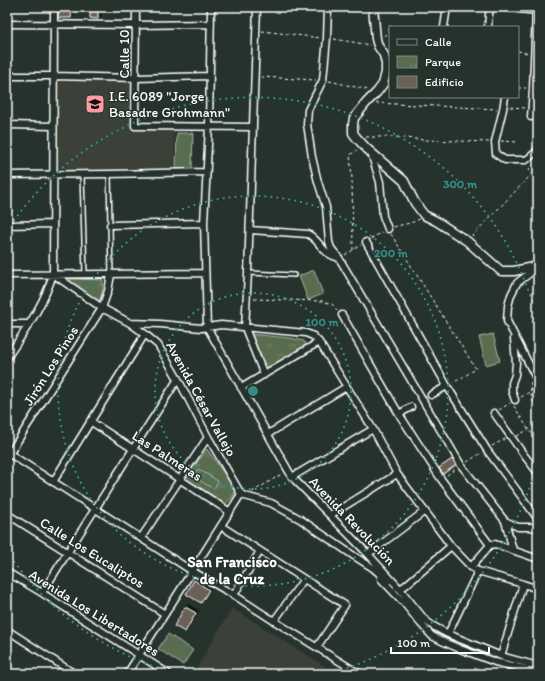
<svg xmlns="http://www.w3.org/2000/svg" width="545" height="681" font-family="Itim,sans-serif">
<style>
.built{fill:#3a4039}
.park{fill:url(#park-tufts);stroke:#acb6a7}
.pitch{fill:#596c4f;stroke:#acb6a7}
.building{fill:#6a6054;stroke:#fff;filter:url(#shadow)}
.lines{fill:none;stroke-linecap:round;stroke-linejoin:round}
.lane-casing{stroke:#fff;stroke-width:6}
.street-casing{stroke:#fff;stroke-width:9}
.secondary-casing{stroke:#fff;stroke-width:11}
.path{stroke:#fff;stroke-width:1;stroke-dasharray:3 3;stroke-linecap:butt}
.lane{stroke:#26332d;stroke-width:3}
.street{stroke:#26332d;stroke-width:6}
.secondary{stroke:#26332d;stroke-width:8}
.ring{fill:none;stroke:#338b84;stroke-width:2;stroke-dasharray:2 4}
.labels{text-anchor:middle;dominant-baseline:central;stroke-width:3;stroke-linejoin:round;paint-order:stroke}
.street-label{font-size:14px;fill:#fff;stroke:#26332d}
.poi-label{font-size:14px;fill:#fff;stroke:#26332d;text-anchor:start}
.neighbourhood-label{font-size:15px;font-weight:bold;fill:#fff;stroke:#26332d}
.centre{fill:#338b84;stroke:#26332d;stroke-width:2}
.ring-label{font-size:12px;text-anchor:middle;font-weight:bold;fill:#338b84;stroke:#26332d;stroke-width:3;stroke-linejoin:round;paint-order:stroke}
</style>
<defs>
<pattern id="park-tufts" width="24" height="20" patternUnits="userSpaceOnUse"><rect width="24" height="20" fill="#596c4f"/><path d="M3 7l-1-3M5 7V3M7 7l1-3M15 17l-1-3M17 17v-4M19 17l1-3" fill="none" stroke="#728269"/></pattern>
<filter id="shadow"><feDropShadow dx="2.5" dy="-2.5" stdDeviation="0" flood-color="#0009"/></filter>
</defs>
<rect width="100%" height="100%" fill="#26332d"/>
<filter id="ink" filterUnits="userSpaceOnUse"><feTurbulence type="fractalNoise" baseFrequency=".025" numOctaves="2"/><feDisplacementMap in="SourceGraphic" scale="8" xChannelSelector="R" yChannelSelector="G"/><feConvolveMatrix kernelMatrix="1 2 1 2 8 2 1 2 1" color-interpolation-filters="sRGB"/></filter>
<g filter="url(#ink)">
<!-- built -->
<path class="built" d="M57,78L133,80V129H174L175,172L56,173Z
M232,608L337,674H193Z"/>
<!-- park -->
<path class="park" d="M72,279L103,280V289L99,303L69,283L68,281Z
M250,334L290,338L304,341L307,346L269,368L265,364Z
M207,449L235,489C236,495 230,500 226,504L185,478Z"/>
<!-- pitch -->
<path class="pitch" d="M177,133H193L192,169H176Z
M314,270L323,294L308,300L299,276Z
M493,334L500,361L486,365L479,337Z
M198,469L218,481L214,489L194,477Z
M168,634L193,650L183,665L158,649Z"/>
<!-- building -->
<path class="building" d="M59,7H72L71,18H58Z
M90,7H98V19L90,18Z
M452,459L456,465L443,474L439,468Z
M194,580L209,590L201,603L186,594Z
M185,607L196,613L185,632L174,626Z"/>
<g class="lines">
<defs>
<path id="lane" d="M109,174L111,275
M82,175L85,274
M248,273L294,275"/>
<path id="street" d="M136,7L135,126L253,127
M211,7L209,126L204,223L207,327L292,477L368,554L400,589L425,620L433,626L448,634L501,656L538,666
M257,7L248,273L245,328L264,375
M328,7L327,38L323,80L308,110L307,124L312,157L318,182L326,207L329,242L331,248L339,258L461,465L505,521L513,550
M499,7L538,11
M7,24L136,25L211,24
M444,27L447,7
M488,27L489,14L491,7
M7,76H54L136,78L210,76
M505,97L503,109L495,142L496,154L505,160H526L535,153L538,149
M531,117L533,89L536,10
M7,125L53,126
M371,153L380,182L383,216L388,229
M7,175L109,174L207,172
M7,225L53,224
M110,225L204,223
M250,230L308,234C322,242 320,253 339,258
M366,242L447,386L487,450L538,519
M538,267L517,283L511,295L508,306L507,321L538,382
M53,274L102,308L130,323L160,324L201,328L221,325L306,333L313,336L319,342L373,429L397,474L451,546L471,567L478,571L523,584L538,589
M7,275L205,273
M342,315L399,414L441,479L490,545
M130,323L145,334L158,345L178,379L208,437L241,494
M7,324H29
M514,339L516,363L515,375L512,383V391L515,400
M7,358C24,332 44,305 53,274L54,7
M241,388L319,342
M431,395L447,386
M494,413L524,455L538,473
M399,414L411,407
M90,421L230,512
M268,434L346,387
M7,452L192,571L234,595L274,621L360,674
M8,456L102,308L108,291L111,275
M292,477L373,429
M53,482L145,334
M241,494L245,496L271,503L300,519L354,556L373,568L388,581
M7,514L165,614
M330,515L397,474
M505,521L518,527H531L538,529
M221,526L345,605L317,647
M141,538L208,437
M368,554L425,511
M471,567L490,545L495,544L538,559
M7,572L42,593L169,674
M381,579L404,603L421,624L432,636L444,642L460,649L495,662L538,672
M397,587L400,589L406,585L451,546
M42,593L133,449L178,379
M234,595L260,551
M274,621L304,579
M7,630L75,674
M448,634L478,571
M501,656L523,584
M127,674L241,494"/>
<path id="secondary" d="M373,7L376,39L378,46L384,55L386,64V72L383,84L377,92L367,102L354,118L353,124V133L356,137L366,148L404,181L415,203L424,215L436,221L467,241L501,271H514L538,266"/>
</defs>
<!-- lane casing -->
<use href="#lane" class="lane-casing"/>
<!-- street casing -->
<use href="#street" class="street-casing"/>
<!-- secondary casing -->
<use href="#secondary" class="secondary-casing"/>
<!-- path -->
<path class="path" d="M262,31L321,38
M384,36L388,32L389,26L394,27
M334,39L370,45
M518,51L527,53
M261,77L316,80
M329,81L369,90
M518,88H526
M376,103L497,109
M510,107L525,108
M366,137H395L426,140L489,142
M501,141L517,142
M394,227C402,224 412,224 419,219
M391,234L476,369L453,383
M472,236L532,174L528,166
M371,239L382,232
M353,250L352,179L350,155L357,150
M345,255L361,245
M254,299L322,301L332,304L337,310
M531,382C529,392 532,401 538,409
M521,397L536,388
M514,406L528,429L538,441
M499,410L510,403
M517,436L538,424
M492,446L505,439
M467,462L481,453
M447,475L456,469
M252,492L282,474"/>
<!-- lane -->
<use href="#lane" class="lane"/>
<!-- street -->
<use href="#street" class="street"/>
<!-- secondary -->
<use href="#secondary" class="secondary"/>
</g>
</g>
<!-- distance rings -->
<g class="ring">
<circle cx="253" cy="391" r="98"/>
<circle cx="253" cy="391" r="195"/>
<path d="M538 459A293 293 0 0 1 331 673M175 673A293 293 0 0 1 7 551M7 231A293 293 0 0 1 538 323"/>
</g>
<!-- icons -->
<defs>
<symbol id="school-square" viewBox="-11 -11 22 22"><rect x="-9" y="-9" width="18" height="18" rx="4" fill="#ff9aa2" stroke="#26332d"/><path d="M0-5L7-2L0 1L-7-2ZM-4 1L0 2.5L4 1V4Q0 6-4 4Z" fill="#111"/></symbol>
</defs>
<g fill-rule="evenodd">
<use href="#school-square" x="84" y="93" width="22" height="22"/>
</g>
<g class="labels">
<!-- street labels -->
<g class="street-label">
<text transform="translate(124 54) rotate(-90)">Calle 10</text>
<text transform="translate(51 366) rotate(-58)">Jirón Los Pinos</text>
<text transform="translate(201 399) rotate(61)">Avenida César Vallejo</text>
<text transform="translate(167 456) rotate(33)">Las Palmeras</text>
<text transform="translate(352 521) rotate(46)">Avenida Revolución</text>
<text transform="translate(92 553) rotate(32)">Calle Los Eucaliptos</text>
<text transform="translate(94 613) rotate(32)">Avenida Los Libertadores</text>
</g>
<!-- poi labels -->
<g class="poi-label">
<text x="109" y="96">I.E. 6089 "Jorge<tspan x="109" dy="16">Basadre Grohmann"</tspan></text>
</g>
<!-- neighbourhood labels -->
<g class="neighbourhood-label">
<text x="232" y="562">San Francisco<tspan x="232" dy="17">de la Cruz</tspan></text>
</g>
</g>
<circle cx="253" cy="391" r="6" class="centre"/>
<g class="ring-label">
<text x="460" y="188">300 m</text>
<text x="391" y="257">200 m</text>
<text x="322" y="326">100 m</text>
</g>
<!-- margin -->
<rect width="545" height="681" fill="none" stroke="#26332d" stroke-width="24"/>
<rect x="12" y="12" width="521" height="657" fill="none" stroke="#fff" stroke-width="1.5" filter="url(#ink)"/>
<!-- legend -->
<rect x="389" y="26" width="130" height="72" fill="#26332d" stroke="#7d8581"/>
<rect x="397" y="39" width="20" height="6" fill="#26332d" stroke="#7d8581"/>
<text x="425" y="46" font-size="12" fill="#ffffff">Calle</text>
<rect x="397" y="56" width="20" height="12" fill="url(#park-tufts)" stroke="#7d8581"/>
<text x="425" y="66" font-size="12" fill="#ffffff">Parque</text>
<rect x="397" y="76" width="20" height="12" fill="#6a6054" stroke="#7d8581"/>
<text x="425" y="86" font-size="12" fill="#ffffff">Edificio</text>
<!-- scale -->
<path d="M391 647v6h98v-6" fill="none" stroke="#ffffff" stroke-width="2"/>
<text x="397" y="647" font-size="12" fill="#ffffff" stroke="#26332d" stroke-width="3" paint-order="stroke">100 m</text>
</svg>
